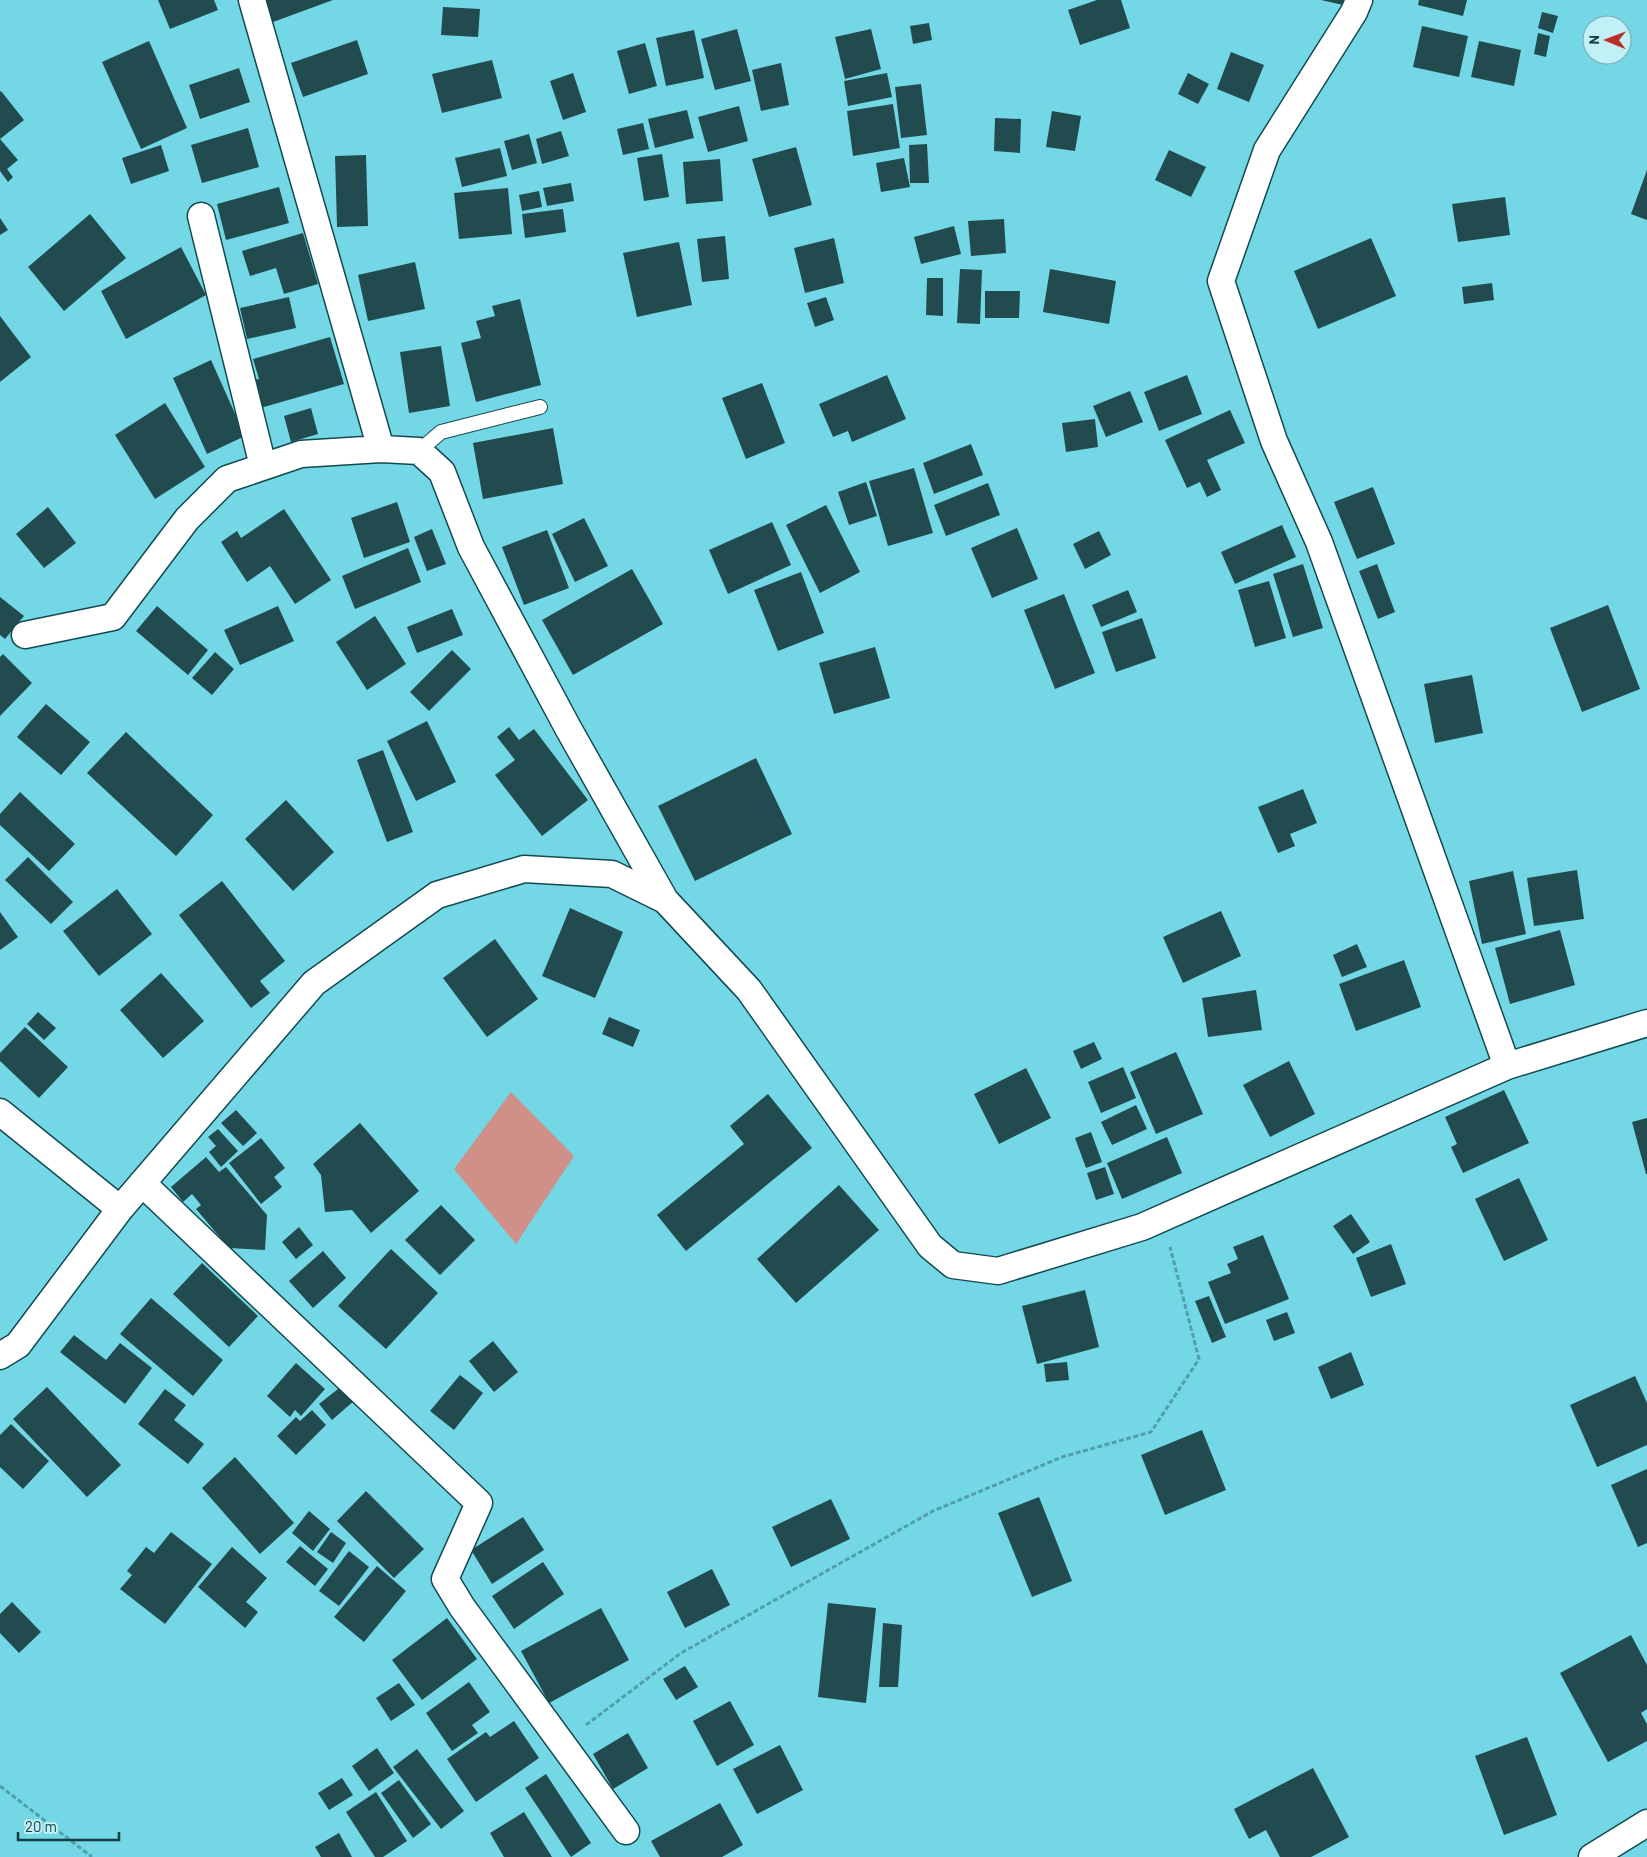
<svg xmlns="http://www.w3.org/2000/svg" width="1647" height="1857" font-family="Barlow,sans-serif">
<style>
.green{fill:#ce9087}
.building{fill:#224b50}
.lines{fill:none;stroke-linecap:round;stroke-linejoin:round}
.lane-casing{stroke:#124a51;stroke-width:16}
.street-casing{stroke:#124a51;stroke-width:29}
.path{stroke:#509faa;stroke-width:3;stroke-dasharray:5 2.5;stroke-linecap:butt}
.lane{stroke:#fff;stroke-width:14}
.street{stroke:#fff;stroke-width:26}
</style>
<rect width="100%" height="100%" fill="#74d7e5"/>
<!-- green -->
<path class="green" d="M511,1092L574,1156L516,1244L454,1169Z"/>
<!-- building -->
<path class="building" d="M158,0H214L218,10L170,29Z
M265,0H333L273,22Z
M1097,0H1121L1130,28L1080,45L1068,10Z
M1321,0H1344L1343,5Z
M1419,0H1467L1463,16L1418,5Z
M443,7L480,9L478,37L441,35Z
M1542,12L1558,16L1553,33L1538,28Z
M929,23L932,40L913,44L910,26Z
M1422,26L1468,36L1459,77L1413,67Z
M737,29L751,81L715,90L701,39Z
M871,29L881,69L845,79L835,37Z
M694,30L704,78L666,86L656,38Z
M1538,33L1550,36L1546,57L1534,54Z
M357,40L368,74L303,97L291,63Z
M149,41L187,128L141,149L102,62Z
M1479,41L1521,50L1514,86L1471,77Z
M645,43L657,86L629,94L617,51Z
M1231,52L1264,65L1249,102L1217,89Z
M492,60L502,98L442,113L432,74Z
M781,63L789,105L761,111L752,70Z
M239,68L250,102L200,119L189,85Z
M573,73L586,112L563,120L550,81Z
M887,73L892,97L848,106L844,81Z
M1188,73L1209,84L1198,104L1178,94Z
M921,84L927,135L901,138L895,87Z
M1,91L24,120L0,139L18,160L7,169L13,177L8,182L0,171V92Z
M893,104L900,148L853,156L847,111Z
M739,106L748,141L708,152L698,117Z
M687,110L694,138L655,148L648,119Z
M1052,111L1081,116L1075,151L1046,147Z
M995,118L1021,119L1020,153L994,151Z
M643,123L649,149L623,155L617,129Z
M248,128L259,167L202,183L191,145Z
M561,131L569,156L542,164L536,139Z
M529,134L537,163L512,170L504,141Z
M927,144L929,183H910L909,145Z
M161,145L169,171L131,184L122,158Z
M796,147L812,205L769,217L752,159Z
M500,148L507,176L462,187L455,158Z
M1169,150L1206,167L1191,197L1155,180Z
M662,154L669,197L644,201L637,158Z
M366,155L368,226L337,227L335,156Z
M904,158L910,187L881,192L876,163Z
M720,159L723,201L686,204L683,162Z
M1647,170V220L1631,214Z
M571,183L574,201L547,206L543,188Z
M279,187L289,223L226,240L217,204Z
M508,188L512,234L459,239L454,193Z
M539,191L542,207L522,211L519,195Z
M1505,197L1510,235L1458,242L1452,204Z
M563,209L566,232L525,238L522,214Z
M90,214L126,258L64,311L28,267Z
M0,218L8,230L0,235Z
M1004,219L1006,253L971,256L968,221Z
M954,226L961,254L921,264L914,237Z
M303,233L318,284L284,294L276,268L250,276L242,251Z
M725,236L729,279L702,282L697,239Z
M834,238L844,283L805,293L794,248Z
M1371,238L1396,296L1318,329L1294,271Z
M679,242L692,305L637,317L623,253Z
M181,247L206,295L126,339L101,291Z
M415,262L425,309L368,321L358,275Z
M960,269L982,270L980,324L957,323Z
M1050,269L1116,281L1109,324L1043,312Z
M927,278H943V316L926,315Z
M1492,283L1494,300L1464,304L1462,287Z
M985,291H1020L1019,318H985Z
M289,297L296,328L247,339L240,308Z
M826,297L834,320L815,327L807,303Z
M520,299L541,385L476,402L461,343L481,338L476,321L495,316L492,306Z
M0,316L31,357L0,382Z
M330,337L344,384L257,409L249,381L259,379L253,359Z
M441,346L450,406L409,413L400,352Z
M211,360L245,436L207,454L173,378Z
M887,375L906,419L852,442L848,431L833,437L819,404Z
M1187,375L1202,414L1159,431L1144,392Z
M762,383L785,443L746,459L722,398Z
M1130,391L1143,422L1106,437L1093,406Z
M165,403L205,467L155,499L115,435Z
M311,408L318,434L291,442L284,416Z
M1230,410L1245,443L1207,460L1221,490L1207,497L1200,482L1187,488L1165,440Z
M1095,419L1098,447L1066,452L1062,423Z
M553,428L563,484L483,499L473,443Z
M971,444L983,475L934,494L923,463Z
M914,468L933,533L888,546L869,481Z
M866,482L877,516L849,525L838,492Z
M988,483L1000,515L946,536L934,505Z
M1373,487L1395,544L1357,559L1334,502Z
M397,502L410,542L364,558L351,518Z
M826,505L860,572L820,593L786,525Z
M48,507L76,543L44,568L16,534Z
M284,509L331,580L295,604L270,566L247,582L221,542L237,531L241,538Z
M584,518L608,566L575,582L552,534Z
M772,522L791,565L728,594L709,550Z
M1282,525L1296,557L1235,584L1221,552Z
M1017,528L1038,579L992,598L971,548Z
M432,529L446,564L427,571L414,537Z
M547,530L569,588L524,605L502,547Z
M1099,531L1111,555L1085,569L1073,544Z
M408,548L421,582L355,609L342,576Z
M1303,564L1323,628L1293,637L1273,574Z
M1377,564L1395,612L1378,619L1359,571Z
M632,569L663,624L573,675L542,620Z
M801,572L824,633L778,651L754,590Z
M1269,581L1286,638L1255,647L1238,590Z
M1128,590L1137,612L1101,627L1092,605Z
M1064,594L1095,673L1055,689L1024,610Z
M0,597L24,616L5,639L0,635Z
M1608,605L1640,689L1582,712L1550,628Z
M157,606L208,650L188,675L136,631Z
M278,606L294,641L240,665L224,630Z
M452,609L463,635L417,653L407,627Z
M375,616L406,664L367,690L336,642Z
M1142,618L1156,658L1116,672L1102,632Z
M875,647L890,698L834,714L819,663Z
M452,650L471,669L429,711L410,692Z
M215,652L234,669L212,695L192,678Z
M3,654L32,683L0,716V657Z
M1472,675L1483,733L1435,743L1424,684Z
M46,704L90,742L61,775L17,737Z
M427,721L456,782L416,801L387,741Z
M509,727L519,740L534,729L588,800L542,836L495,775L515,760L497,737Z
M126,732L213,815L176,856L87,773Z
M383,750L413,832L387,842L357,760Z
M756,758L792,834L695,881L658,806Z
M1303,789L1317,823L1290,834L1295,846L1278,853L1258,807Z
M20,792L75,844L49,871L0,825V814Z
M286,800L334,852L293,891L245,839Z
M28,857L73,902L51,924L5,880Z
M1577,870L1584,919L1534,926L1527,878Z
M1513,871L1526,934L1482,944L1469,881Z
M222,881L285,961L260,981L270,993L251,1008L179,915Z
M117,889L152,934L99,976L63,931Z
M570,908L623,932L595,998L542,976Z
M1221,911L1241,956L1183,983L1163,937Z
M0,912L18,937L0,950Z
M1560,930L1575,985L1510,1004L1495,948Z
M495,939L538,999L487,1037L443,978Z
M1357,944L1367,967L1342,977L1333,955Z
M1404,960L1421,1007L1356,1031L1339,984Z
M161,973L204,1021L163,1058L120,1010Z
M1256,990L1262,1030L1208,1037L1202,998Z
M38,1012L56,1028L44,1040L27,1024Z
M609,1017L640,1030L633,1047L602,1034Z
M25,1027L68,1067L39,1098L0,1061V1053Z
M1094,1042L1102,1059L1081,1069L1073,1051Z
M1176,1052L1203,1114L1156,1134L1130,1072Z
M1289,1061L1315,1114L1270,1137L1243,1085Z
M1123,1067L1136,1098L1101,1113L1088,1082Z
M1026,1068L1051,1118L999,1144L974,1094Z
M1504,1090L1529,1143L1463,1173L1451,1147L1457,1144L1445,1117Z
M768,1094L812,1148L686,1251L657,1215L744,1144L730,1126Z
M1136,1105L1147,1129L1112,1145L1101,1122Z
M236,1110L257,1133L243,1146L221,1123Z
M1647,1118V1174H1646L1632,1122Z
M360,1123L419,1191L371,1233L352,1210L325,1212L321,1175L313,1164Z
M218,1129L238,1151L221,1167L209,1152L216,1146L208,1137Z
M1091,1132L1102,1162L1086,1168L1075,1138Z
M1167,1137L1182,1173L1122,1199L1107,1163Z
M261,1138L285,1168L274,1177L282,1187L261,1204L229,1163Z
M206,1157L219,1172L226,1167L267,1215L265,1250L229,1248L196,1209L201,1205L192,1194L183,1202L171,1187Z
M1105,1167L1114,1194L1096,1200L1087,1173Z
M1519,1178L1548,1240L1504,1261L1475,1199Z
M839,1185L879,1230L796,1303L757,1259Z
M441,1205L475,1240L440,1275L405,1240Z
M1351,1214L1370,1242L1353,1254L1333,1226Z
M299,1227L313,1245L296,1259L282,1242Z
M1263,1235L1289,1299L1225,1324L1208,1282L1231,1273L1227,1264L1238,1259L1233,1247Z
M1391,1244L1406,1284L1371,1297L1356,1258Z
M391,1249L438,1293L386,1349L338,1306Z
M323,1251L346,1278L313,1308L289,1281Z
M202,1263L258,1316L229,1347L173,1294Z
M1085,1290L1099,1347L1037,1364L1022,1306Z
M1209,1296L1226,1337L1212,1343L1195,1301Z
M151,1298L223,1360L193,1396L120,1334Z
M1287,1312L1295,1333L1274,1341L1266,1320Z
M74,1335L106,1360L120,1343L152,1368L125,1404L60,1352Z
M493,1341L518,1372L494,1392L469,1361Z
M1351,1352L1364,1385L1331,1399L1318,1367Z
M1067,1362L1069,1380L1046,1382L1044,1364Z
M296,1363L325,1389L301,1416L295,1410L290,1417L267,1396Z
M460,1375L483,1393L454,1430L430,1411Z
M1635,1376L1647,1403V1445L1597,1467L1570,1405Z
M343,1385L355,1400L332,1420L319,1404Z
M47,1387L121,1465L87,1497L13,1419Z
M165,1389L186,1405L174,1420L204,1444L188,1464L138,1424Z
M312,1410L326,1425L296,1455L277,1436L296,1417L300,1421Z
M11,1424L49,1461L23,1489L0,1467V1435Z
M1202,1430L1226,1490L1165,1515L1141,1455Z
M235,1457L294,1523L260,1554L202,1488Z
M1647,1469V1543L1638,1547L1611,1485Z
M366,1491L424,1549L394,1578L337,1521Z
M1039,1497L1072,1581L1032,1597L998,1513Z
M831,1499L850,1539L791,1567L772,1527Z
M309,1511L330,1529L313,1551L292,1533Z
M523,1517L544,1550L492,1584L471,1550Z
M171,1532L212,1564L165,1624L120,1589L132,1575L127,1571L146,1547L154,1553Z
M331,1532L346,1543L333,1563L317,1552Z
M300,1546L328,1569L315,1586L286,1562Z
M232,1547L267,1578L246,1602L258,1612L245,1628L198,1587Z
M349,1551L369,1567L339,1606L319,1591Z
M543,1562L564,1594L514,1629L492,1596Z
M377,1566L406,1591L364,1642L334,1617Z
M712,1569L730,1605L685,1628L667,1592Z
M12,1602L41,1632L19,1653L0,1633V1614Z
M828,1603L876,1608L866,1703L818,1697Z
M601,1608L629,1660L549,1703L521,1651Z
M447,1618L477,1659L422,1700L392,1660Z
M883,1623L902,1625L898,1687H879Z
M1631,1635L1647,1665V1709L1641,1713L1647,1724V1741L1608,1762L1560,1673Z
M685,1666L698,1687L676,1700L663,1679Z
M469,1682L490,1712L472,1725L478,1733L452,1751L426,1713Z
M399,1683L415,1705L391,1721L376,1698Z
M730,1701L754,1745L717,1766L693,1721Z
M514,1721L539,1758L476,1802L447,1759L486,1732L490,1737Z
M628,1733L648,1768L613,1789L593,1754Z
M1527,1737L1557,1815L1504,1835L1475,1756Z
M780,1745L803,1790L757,1814L733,1769Z
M377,1748L394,1773L369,1791L352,1766Z
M417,1749L464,1811L441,1829L393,1767Z
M1313,1768L1349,1837L1311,1857H1280L1266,1830L1249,1839L1234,1809Z
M546,1774L591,1843L571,1857L525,1788Z
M342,1778L353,1795L329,1810L318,1793Z
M399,1780L431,1824L413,1838L381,1793Z
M376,1792L407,1841L383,1857H375L346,1812Z
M720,1803L743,1845L722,1857H660L651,1841Z
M524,1812L552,1857H504L490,1833Z
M339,1833L352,1857H321L315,1847Z"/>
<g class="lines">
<defs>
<path id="lane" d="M419,451L441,432L540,407"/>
<path id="street" d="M252,0L381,449
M1359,0L1354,12L1267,150L1221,281L1274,441L1319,542L1507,1066
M201,216L263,466
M25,635L113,617L187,519L227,479L301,454L381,449L419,451L442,472L471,547L568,728L665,900
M0,1112L120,1209
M142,1183L479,1503L445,1579L462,1607L626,1831
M0,1356L18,1345L120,1209L314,983L437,895L524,869L612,874L665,900L749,990L930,1246L953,1265L998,1271L1142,1227L1507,1066L1647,1023
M1592,1857L1647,1823"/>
</defs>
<!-- lane casing -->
<use href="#lane" class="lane-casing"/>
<!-- street casing -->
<use href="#street" class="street-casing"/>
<!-- path -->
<path class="path" d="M586,1725L681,1653L933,1511L1062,1457L1151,1432L1199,1359L1170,1247
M0,1786L92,1857"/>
<!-- lane -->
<use href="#lane" class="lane"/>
<!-- street -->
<use href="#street" class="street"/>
</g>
<!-- north arrow -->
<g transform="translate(1607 40) rotate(271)"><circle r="24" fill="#c2f0f7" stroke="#7ca9af"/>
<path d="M0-4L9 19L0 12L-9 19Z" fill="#bb2d28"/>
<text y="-8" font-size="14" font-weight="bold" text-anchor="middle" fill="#133e44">N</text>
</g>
<!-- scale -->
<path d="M18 1832v8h101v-8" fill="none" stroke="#133e44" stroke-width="2.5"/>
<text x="25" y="1832" font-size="15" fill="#133e44" stroke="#c2f0f7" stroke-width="4" paint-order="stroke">20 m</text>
</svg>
